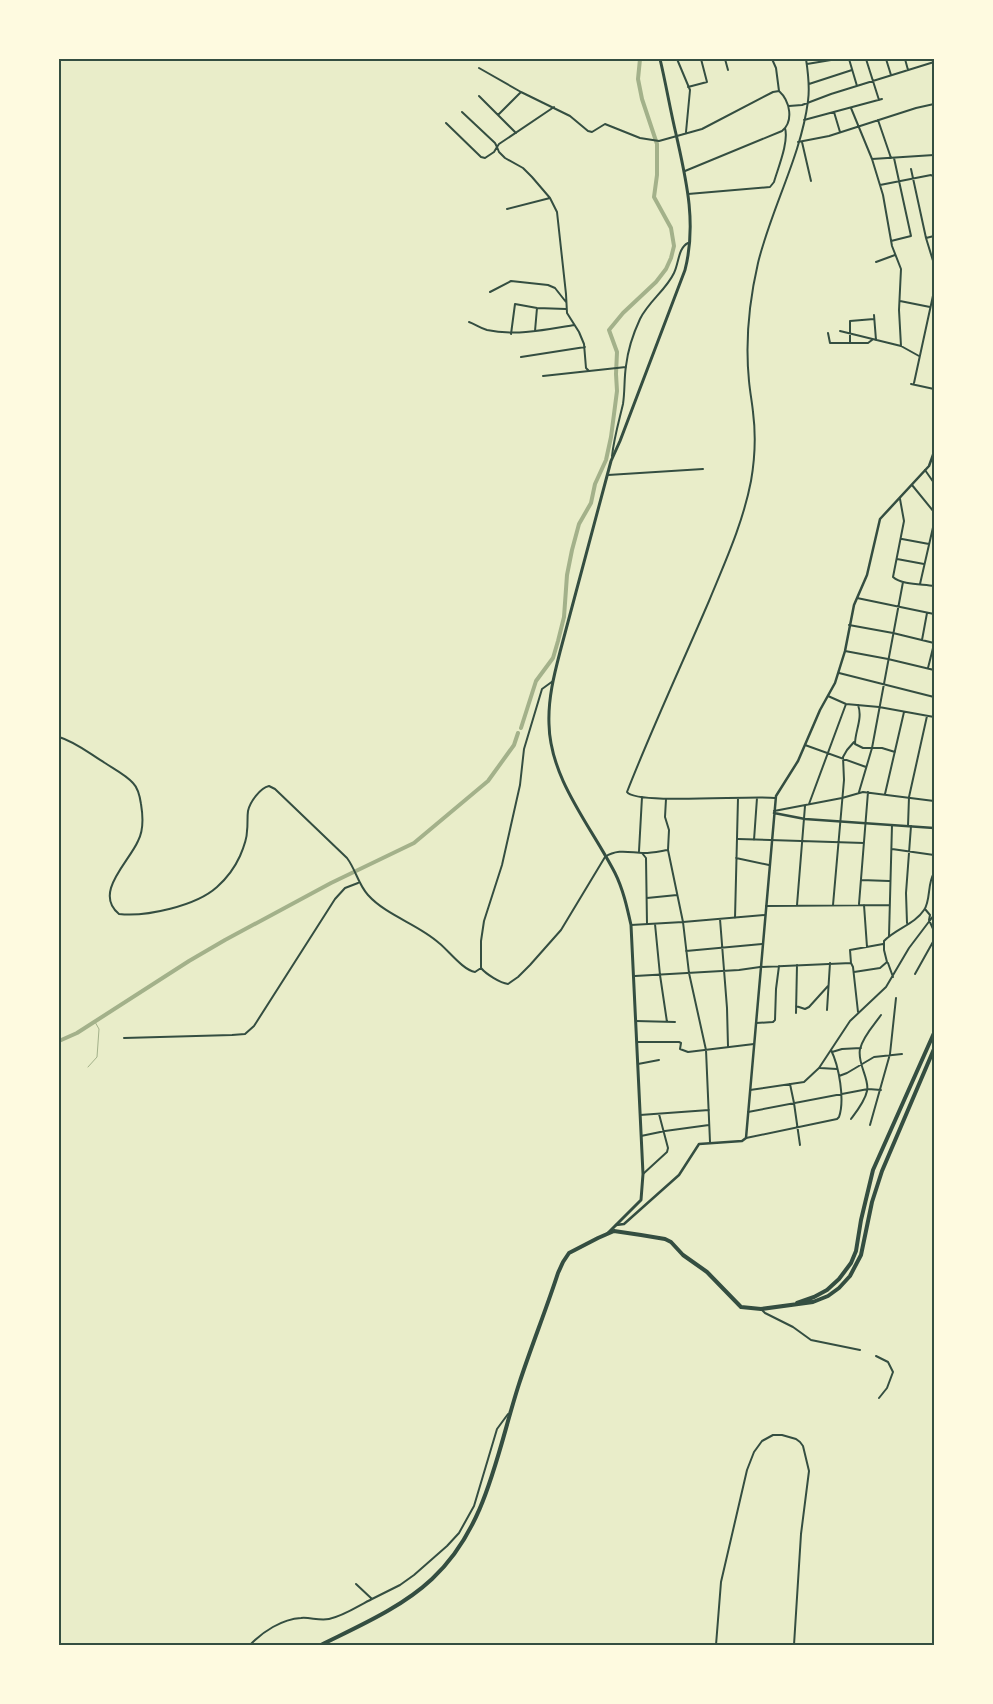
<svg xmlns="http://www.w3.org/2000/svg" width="993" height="1704" font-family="'Sofia Sans Condensed',sans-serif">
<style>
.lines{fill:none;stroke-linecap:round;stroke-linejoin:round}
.stream{stroke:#a3b18a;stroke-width:1}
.canal{stroke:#a3b18a;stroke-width:4}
.minor{stroke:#344e41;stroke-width:2}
.tertiary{stroke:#344e41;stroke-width:2.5}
.secondary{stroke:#344e41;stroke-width:3}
.trunk{stroke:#344e41;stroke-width:4}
.neatline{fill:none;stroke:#344e41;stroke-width:2}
</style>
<rect width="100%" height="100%" fill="#e9edc9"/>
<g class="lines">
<!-- stream -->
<path class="stream" d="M88,1067L97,1057L99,1029L95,1022"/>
<!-- canal -->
<path class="canal" d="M521,728L536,681L553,658L558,641L564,617L567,575L572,550L579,524L591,503L595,484L606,460L611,437L617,391L616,374L617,352L609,330L623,313L656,282L666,269L671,258L674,246L671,228L654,197L657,175V144L642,99L638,79L640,59
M59,1041L77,1033L189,961L225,940L331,883L414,843L488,781L514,745L518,733"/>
<!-- minor -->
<path class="minor" d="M677,59L690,90L686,132
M725,59L728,70
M772,59L776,68L779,91
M849,59L857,86
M866,59L879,100
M886,59L891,75
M905,59L908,70
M807,64L837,59
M479,68L521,92L570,116L588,131L592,132L605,124L640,138L659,141L702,129L773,92L779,91C790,101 794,121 782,131L685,171
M809,84L852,70
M688,87L707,82L701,59
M479,96L516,133
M789,106L802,105L831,94L934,62
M554,107L499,144L497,147L499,152L505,158L523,168L532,177L550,198L557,212L566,294L567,313L579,332L584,344L586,368L589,371
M851,108L872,159L883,195L892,246L901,269L899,310L901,346
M834,112L840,132
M498,115L521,92
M804,120L882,99
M878,120L891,158
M446,123L481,157L485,158L494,152L497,147L495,143L462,112
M798,142L829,136L916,108L934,104
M802,142L811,181
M872,159L934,155
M911,169L926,238L934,264
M880,185L931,175L934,177
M688,194L770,187L774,182C778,168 789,142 785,128
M507,209L550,198
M926,238L934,236
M891,241L911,236L894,158
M876,262L895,255
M490,292L511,281L548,285L555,288L566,302
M900,301L930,307
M874,315L876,340
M469,322C475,324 480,328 487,330C516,336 544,330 574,325
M535,331L537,308
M840,331L901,346L919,356
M828,333L830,343H868L872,340
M511,334L515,304L537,308L566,309
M850,343V321L874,319
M521,357L585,347
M543,376L626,367
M914,383L934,291
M911,384L934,389
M612,456C614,438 619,421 623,404C625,391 624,378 626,366C628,349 633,334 640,319C649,301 666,290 674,273C679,263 678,248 688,243
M925,470L934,483
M608,475L703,469
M912,485L934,512
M900,499L904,521L893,577C902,585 922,584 934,586
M902,539L929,544
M897,559L924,564
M920,584L934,523
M857,598L934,614
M849,625L893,633L934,643
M922,640L927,613
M845,651L888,659L934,670
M928,668L934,644
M839,673L934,697
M828,696L846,704L879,707L934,717
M858,705C863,718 855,731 855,744L863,748H882L895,752
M59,737C76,742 90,754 105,763C114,769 126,775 133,783C138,788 140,797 141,804C143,816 144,830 138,841C129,862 93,893 119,914C146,917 196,906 217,887C226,879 235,867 240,856C243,849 247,839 247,831C248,824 247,818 248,811C250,802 260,788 269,786L275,789L347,858C356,870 358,884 368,895C387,916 418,924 439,943C449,951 463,970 475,972L481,968V941L484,921L502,865L520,785L524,749L542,689L553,681
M805,745L866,767
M859,792L872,748L903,582
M885,794L904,712
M775,798C753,795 635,805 627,792C652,728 682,664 709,601C725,562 743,523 751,481C755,458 756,435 753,412C752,402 750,392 749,381C745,341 749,302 758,263C771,209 801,156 808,101C810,87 808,72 806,59
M666,799L665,817L669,830L668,850L683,922L689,973L706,1050L710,1142
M809,804L846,704
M774,811L842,798L863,792L934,801
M908,826L909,797L927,716
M738,839L864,843
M754,840L757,798
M892,849L934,855
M639,851L642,797
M642,853L646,858L647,924
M736,858L769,865
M934,869V870
M861,880L889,881
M647,898L677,895
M859,904L868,792
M797,905L805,806
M833,905L844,780L843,757L847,750L854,742
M864,905L867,947
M766,906L889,905
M925,909L930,915L929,920L934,931
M735,918L738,798
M720,919L727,1008L728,1046
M907,923L906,893L911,826
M655,924L660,975L667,1022
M631,925L683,922L765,915
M889,936L892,825
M686,951L762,944
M851,963L850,950L883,944
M888,963L893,977
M481,968C486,974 500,983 508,984L518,977L530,965L561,930L605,857C618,848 631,853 644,853C652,853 661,851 668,850
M854,972L880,968L887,962L884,950V941C895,929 915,924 924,910C931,900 927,884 934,873
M915,974L934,940
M635,976L739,970L760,967L851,963L853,967L858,1012
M796,1006L805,1009L809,1007L828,986
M827,1010L830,963
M796,1013L797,965
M636,1021L675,1022
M756,1023L773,1022L775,1020L776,989L779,966
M124,1038L232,1035L245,1034L254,1026L335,899L345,888L358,883
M637,1042H679L681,1043L680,1049L688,1052L754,1044
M832,1052L842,1049L861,1048
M638,1064L659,1060
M820,1068L837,1069
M839,1076L847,1073L874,1057L902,1054
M790,1084L794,1103L800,1145
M750,1090L804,1082L819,1068L850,1021L886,987L909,948L934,915
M748,1112L868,1089L881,1090
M640,1115L709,1110
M851,1119C857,1111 865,1101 867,1091C870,1079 857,1064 860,1049C863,1036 874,1025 881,1015
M870,1125L890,1054L896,998
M641,1136L665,1131L709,1125
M746,1138L837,1119L839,1117C845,1100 839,1066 831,1050
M643,1174L667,1152L668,1148L659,1114
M761,1309L765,1313L793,1327L811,1340L860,1350
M876,1356L888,1362L893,1372L887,1388L879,1398
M356,1584L372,1599L400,1585L414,1575L447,1546L459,1533L474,1506L497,1429L508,1414
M250,1645C262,1632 282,1619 301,1618C310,1617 319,1621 329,1619C344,1616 358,1606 372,1599
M716,1645L721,1582L747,1470L754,1452L762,1441L773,1435H782L796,1439L800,1442L803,1446L809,1471L801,1534L794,1645"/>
<!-- tertiary -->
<path class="tertiary" d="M774,813L805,819L934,828
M616,1225L624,1224L679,1175L699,1144L742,1141L746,1138L776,796L798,761L820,710L835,683L845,651L854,605L867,575L880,519L929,466L934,452"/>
<!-- secondary -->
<path class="secondary" d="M608,1233L641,1200L643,1174L631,925C627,907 623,889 615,873C591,826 550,779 549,724C548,699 554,675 560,652L611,461L620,441L685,270C697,223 686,179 676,134C670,109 666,84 660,59"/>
<!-- trunk -->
<path class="trunk" d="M797,1303L814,1297L827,1290L839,1279L851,1263L856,1251L861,1220L873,1170L934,1033
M321,1645C359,1626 401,1608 432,1579C487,1528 497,1452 519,1384C531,1347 546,1310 558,1273L563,1262L569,1253L598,1238L614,1231L641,1235L665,1239L671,1242L683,1255L707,1272L741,1307L761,1309L813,1302L828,1296L839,1288L850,1276L861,1255L872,1202L882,1171L934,1049"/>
</g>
<!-- border -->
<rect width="993" height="1704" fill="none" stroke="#fefae0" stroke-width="120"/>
<rect x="60" y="60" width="873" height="1584" class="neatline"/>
</svg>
